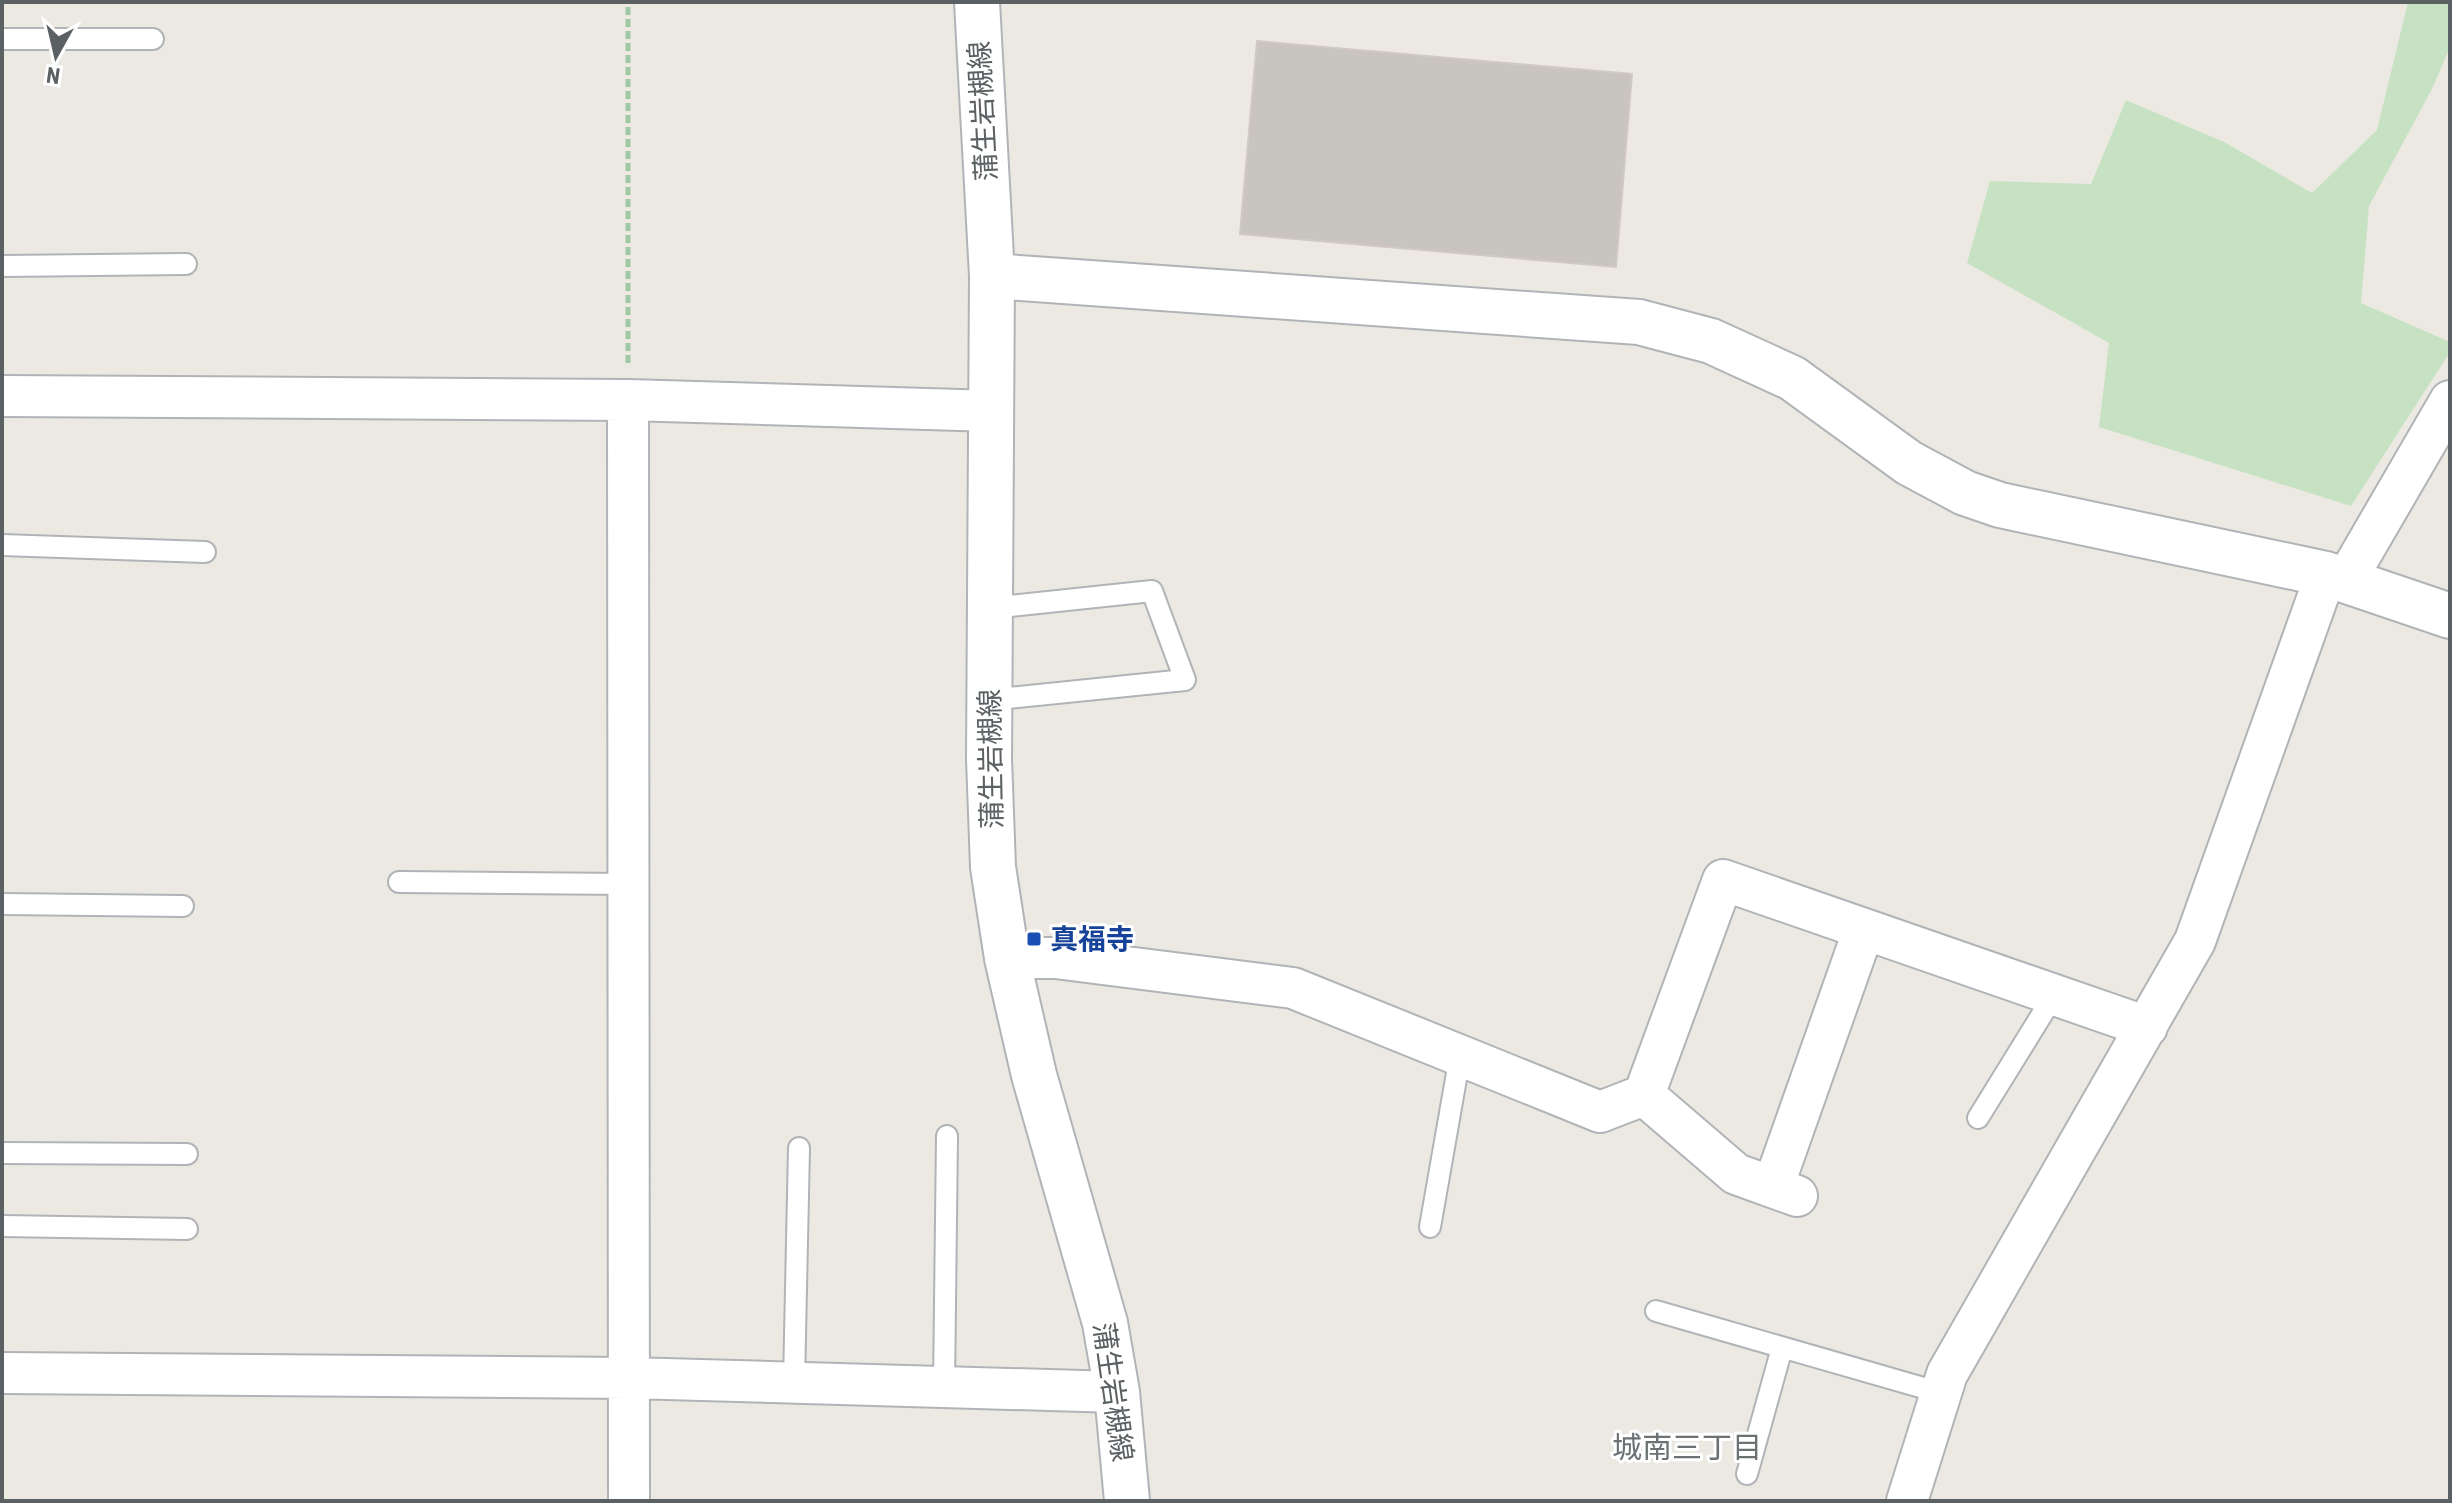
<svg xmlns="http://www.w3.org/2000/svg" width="2452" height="1503" font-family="'Roboto Condensed','Noto Sans JP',sans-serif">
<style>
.green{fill:#c7e2c2}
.building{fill:#c8c4c0;stroke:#d1c9c2;stroke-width:2}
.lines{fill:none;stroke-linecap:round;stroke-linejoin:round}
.service-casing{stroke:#b0b4b7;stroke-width:24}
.minor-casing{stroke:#b0b4b7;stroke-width:44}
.tertiary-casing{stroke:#b0b4b7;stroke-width:48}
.secondary-casing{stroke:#b0b4b7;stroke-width:48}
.path{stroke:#9ec8a3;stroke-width:5;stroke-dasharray:8 4;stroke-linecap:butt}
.service{stroke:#fff;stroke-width:20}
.minor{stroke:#fff;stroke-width:40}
.tertiary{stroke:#fff;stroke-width:44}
.secondary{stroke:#fff;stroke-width:44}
.transit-dot{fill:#1a4fb4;stroke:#fff;stroke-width:3}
.labels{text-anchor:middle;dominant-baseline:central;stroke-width:6;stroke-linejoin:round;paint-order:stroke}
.street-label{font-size:28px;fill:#5b6062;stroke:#fff}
.transit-label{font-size:28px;font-weight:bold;fill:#164399;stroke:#fff;text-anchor:start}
.neighbourhood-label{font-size:30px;fill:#6c7274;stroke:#fff}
</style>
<rect width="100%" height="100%" fill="#ece9e3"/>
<!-- green -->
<path class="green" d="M2408,2H2450V47L2433,87L2369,206L2361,303L2450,342V352L2351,506L2099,427L2109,343L1967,263L1990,181L2091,184L2126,100L2224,142L2312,193L2377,130Z"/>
<!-- building -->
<path class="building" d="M1257,41L1632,74L1616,267L1240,234Z"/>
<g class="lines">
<defs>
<path id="service" d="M2,39H153
M2,266L186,264
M2,545L205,552
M989,700L1185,680L1152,591L991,608
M399,882L629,884
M2,904L183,906
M1978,1118L2054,995
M2,1153L187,1154
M2,1226L187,1229
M1430,1227L1460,1056
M1656,1311L1941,1393
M794,1383L799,1148
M944,1387L947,1136
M1747,1474L1782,1348"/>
<path id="minor" d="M2,396L628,400L993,411
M628,400L629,1501
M2346,580L2450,401
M1007,958H1055L1293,988L1600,1112L1644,1095L1723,880L2147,1027
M1644,1095L1736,1174L1797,1196
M1773,1187L1864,929
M2,1373L630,1378L1117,1392
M1907,1501L1947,1374L2195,941L2326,574"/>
<path id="tertiary" d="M992,276L1639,322L1711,341L1792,378L1909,463L1965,493L2000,505L2326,574L2450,616"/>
<path id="secondary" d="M977,2L992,276L989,759L993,867L1007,958L1034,1075L1105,1323L1117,1392L1127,1501"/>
</defs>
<!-- service casing -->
<use href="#service" class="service-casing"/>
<!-- minor casing -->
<use href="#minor" class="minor-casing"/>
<!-- tertiary casing -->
<use href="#tertiary" class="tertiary-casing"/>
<!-- secondary casing -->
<use href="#secondary" class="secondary-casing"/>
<!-- path -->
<path class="path" d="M628,363V2"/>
<!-- service -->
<use href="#service" class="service"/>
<!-- minor -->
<use href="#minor" class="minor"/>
<!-- tertiary -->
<use href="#tertiary" class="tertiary"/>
<!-- secondary -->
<use href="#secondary" class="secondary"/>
</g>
<!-- markers -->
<rect class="transit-dot" x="1026" y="931" width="16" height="16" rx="4"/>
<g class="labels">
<!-- street labels -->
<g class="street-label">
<text transform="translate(983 111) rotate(-93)">蒲生岩槻線</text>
<text transform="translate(991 759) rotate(-91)">蒲生岩槻線</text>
<text transform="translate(1113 1392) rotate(82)">蒲生岩槻線</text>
</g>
<!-- transit labels -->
<g class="transit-label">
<text x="1050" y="939">真福寺</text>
</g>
<!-- neighbourhood labels -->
<g class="neighbourhood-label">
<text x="1687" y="1447">城南三丁目</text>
</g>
</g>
<!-- border -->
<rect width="2452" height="1503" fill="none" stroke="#5b6062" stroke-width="8"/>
<!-- north arrow -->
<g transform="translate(56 56) rotate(188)" stroke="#ffffff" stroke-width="6" paint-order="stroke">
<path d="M0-6L14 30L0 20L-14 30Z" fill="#5b6062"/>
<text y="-12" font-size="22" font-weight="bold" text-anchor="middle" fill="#5b6062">N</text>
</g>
</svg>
